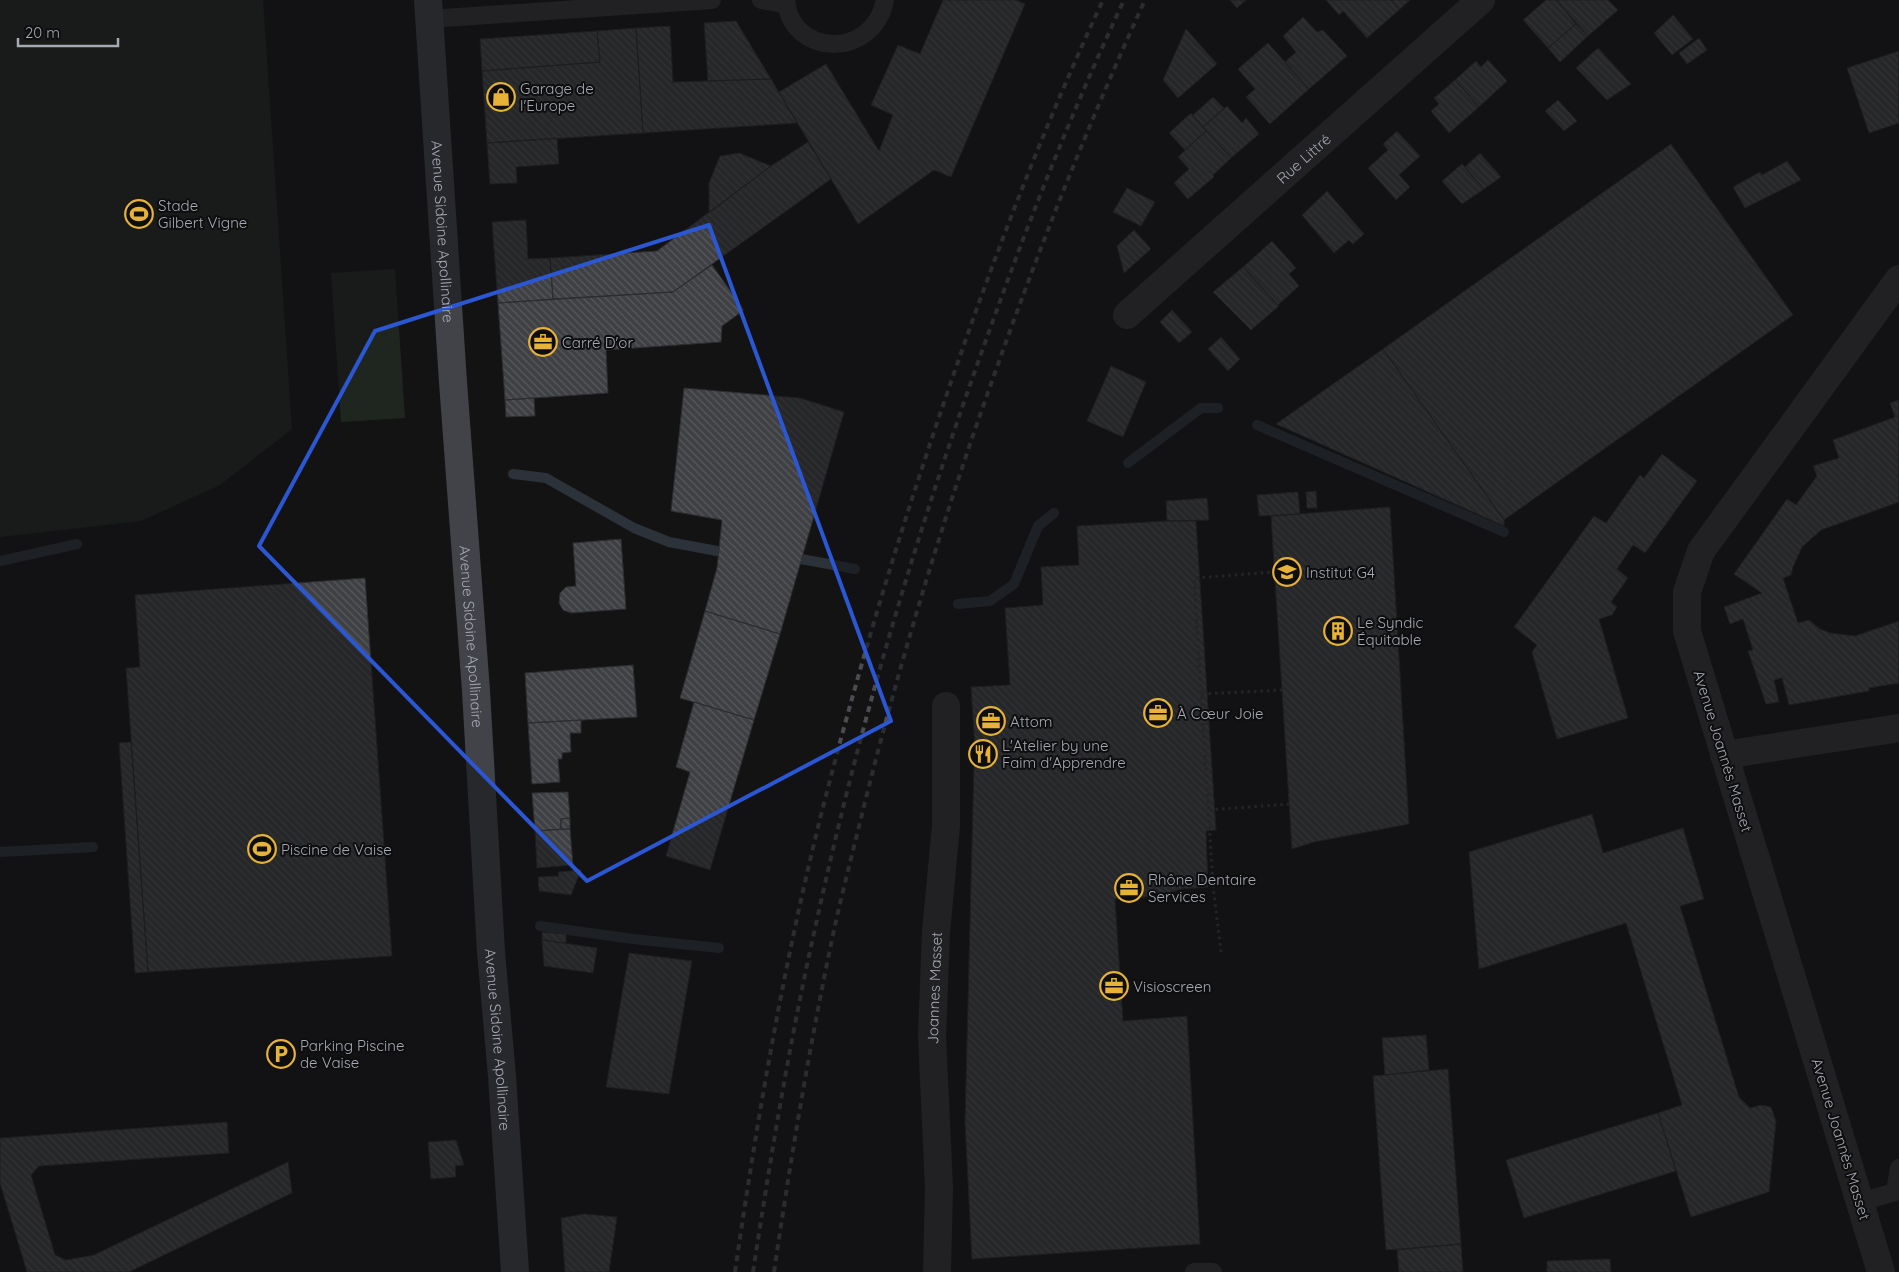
<svg xmlns="http://www.w3.org/2000/svg" width="1899" height="1272" font-family="Quicksand,sans-serif">
<style>
.pitch{fill:#1f2620}
.lines{fill:none;stroke-linecap:round;stroke-linejoin:round}
.stream{stroke:#2c3239;stroke-width:10}
.building{fill:url(#building-back-hatch);stroke:#2d2d30}
.path{stroke:#3a3b40;stroke-width:3;stroke-dasharray:2.5 4;stroke-linecap:butt}
.lane{stroke:#343439;stroke-width:18}
.street{stroke:#343439;stroke-width:28}
.secondary{stroke:#424349;stroke-width:28}
.rail{stroke:#4b4c52;stroke-width:4;stroke-dasharray:6 5;stroke-linecap:butt}
.marked{fill:none;stroke:#2b57d4;stroke-width:4;stroke-linejoin:round}
.labels{text-anchor:middle;dominant-baseline:central;stroke-width:4;stroke-linejoin:round;paint-order:stroke}
.poi-label{font-size:15px;fill:#a5a9b4;stroke:#0e0e0f;text-anchor:start}
.street-label{font-size:15px;fill:#a5a9b4;stroke:#0e0e0f}
</style>
<defs>
<pattern id="building-back-hatch" width="6" height="6" patternUnits="userSpaceOnUse" patternTransform="scale(1.25)"><rect width="6" height="6" fill="#3f4044"/><path d="M-1 5l2 2M0 0l6 6M5-1l2 2" fill="none" stroke="#58595d"/></pattern>
</defs>
<rect width="100%" height="100%" fill="#131314"/>
<!-- pitch -->
<path class="pitch" d="M0,0H263L292,429L220,485L141,521L0,537Z
M395,269L405,418L341,422L331,273Z"/>
<g class="lines">
<!-- stream -->
<path class="stream" d="M1257,425L1504,532
M1128,463L1201,408H1218
M513,474L546,478L634,528L669,542L717,551
M801,559L855,569
M0,561L77,544
M958,604L990,601L1014,584L1038,526L1054,513
M0,852L93,847
M540,926L633,939L719,948"/>
</g>
<!-- building -->
<path class="building" d="M943,0H1016L1025,4L951,177L934,170L858,224L779,92L826,64L879,151L893,115L871,105L898,45L920,54Z
M1230,0H1246L1237,8Z
M1326,0H1391L1399,10L1367,38L1343,11L1339,15Z
M1391,0H1410L1399,10Z
M1546,0H1556L1576,24L1548,48L1523,20Z
M1556,0H1608L1618,10L1588,36Z
M1673,15L1693,39L1672,55L1654,33Z
M1303,17L1317,32L1323,30L1347,56L1309,89L1285,62L1296,52L1283,36Z
M736,21L771,79L708,81L704,23Z
M1576,24L1588,36L1560,62L1548,48Z
M670,26L673,82L771,79L797,123L643,133L636,28Z
M636,28L643,133L487,143L482,71L600,62L597,31Z
M1186,29L1217,64L1178,98L1163,80Z
M597,31L600,62L482,71L480,39Z
M1699,38L1707,50L1687,64L1679,53Z
M1268,43L1309,89L1270,124L1246,97L1255,89L1238,69Z
M1598,48L1631,84L1607,100L1576,68Z
M1899,51V123L1869,133L1847,68Z
M1488,60L1507,81L1479,107L1455,80L1476,61L1481,67Z
M1455,80L1479,107L1449,133L1431,111L1439,104L1434,98Z
M1213,97L1224,108L1203,127L1193,115Z
M1558,100L1577,121L1564,131L1545,111Z
M1227,106L1242,123L1246,118L1259,134L1231,158L1203,127Z
M1191,113L1206,131L1185,150L1169,133Z
M1206,131L1231,158L1213,175L1214,177L1188,199L1174,183L1189,169L1178,157Z
M1397,131L1420,156L1399,175L1410,187L1396,200L1368,168L1388,150L1383,144Z
M557,138L559,164L516,167L517,183L490,184L487,143Z
M808,142L831,179L673,292L553,299L550,258L657,251L771,166Z
M1671,144L1793,315L1504,520L1383,349Z
M739,153L771,166L709,213V183L720,156Z
M1480,153L1501,177L1484,189L1465,167Z
M1787,161L1801,180L1745,208L1733,187L1760,172L1762,175Z
M1462,164L1484,189L1462,204L1442,181Z
M1127,188L1155,202L1141,226L1113,212Z
M1327,191L1364,234L1353,244L1349,240L1334,253L1302,215Z
M526,220L528,259L550,258L553,299L498,303L492,222Z
M1134,230L1151,249L1124,273L1117,246Z
M1272,241L1296,268L1289,274L1299,286L1278,305L1243,267Z
M712,265L744,310L722,326L721,342L606,350L608,393L505,400L498,303L673,292Z
M1243,267L1279,306L1251,330L1213,292Z
M1172,310L1192,332L1179,343L1160,322Z
M1221,337L1240,359L1228,371L1208,349Z
M1383,349L1504,520V526L1276,424Z
M1111,366L1146,382L1123,437L1087,421Z
M684,388L800,398L844,412L780,634L705,611L717,568L722,520L671,511Z
M534,398L535,416L506,417L505,400Z
M1899,400V502L1821,530L1802,547L1793,567L1791,575L1783,578L1798,623L1809,620L1820,629L1830,633L1855,636L1899,621V683L1869,688V691L1789,705L1782,678L1774,680L1779,702L1766,704L1748,651L1753,650L1743,619L1730,624L1724,607L1762,593L1734,574L1787,499L1796,505L1817,476L1813,466L1839,458L1833,440L1895,417L1890,403Z
M1662,454L1697,481L1645,553L1633,545L1617,569L1628,578L1611,602L1617,607L1612,615L1599,619L1628,718L1557,739L1532,652L1537,645L1514,627L1594,516L1606,523L1640,475L1644,478Z
M1316,491L1317,508H1307L1306,492Z
M1298,492L1300,514L1259,516L1257,495Z
M1207,498L1209,520L1167,521L1166,501Z
M1390,507L1409,824L1314,842L1292,849L1271,516Z
M1167,521H1196L1216,830L1206,831L1208,887L1181,889L1160,896L1115,899L1123,1021L1187,1016L1200,1244L972,1259L965,1122L974,765H976L971,687L1010,685L1005,608L1043,605L1041,567L1079,565L1077,526Z
M621,539L626,609L571,613L563,610L559,603L560,593L566,587L576,586L573,543Z
M365,578L392,956L148,972L126,668L140,667L135,595Z
M705,611L780,634L754,720L680,698Z
M633,665L637,717L528,723L525,673Z
M694,702L754,720L710,870L666,856L690,772L676,767Z
M581,720V733H570L571,752L562,753V759H558L560,782L532,784L528,723Z
M131,742L148,972L135,973L119,743Z
M568,792L570,818L561,819V829L535,831L532,793Z
M1592,814L1603,853L1683,828L1704,899L1680,906L1739,1097L1750,1108L1761,1105L1771,1107L1776,1121L1769,1192L1691,1217L1658,1113L1682,1105L1626,923L1479,969L1469,852Z
M570,818V829H561V819Z
M570,829L573,865L537,868L535,831Z
M581,870L571,895L539,891L538,877L559,876L558,872Z
M542,932L566,934V943L542,940Z
M542,940L597,948L593,973L544,966Z
M629,953L692,961L669,1094L606,1087Z
M1426,1035L1429,1070L1385,1075L1382,1038Z
M1448,1069L1461,1244L1386,1250L1373,1076Z
M1658,1113L1676,1171L1524,1218L1506,1160Z
M227,1122L229,1153L39,1166L31,1175L55,1255L66,1260L94,1255L288,1162L292,1193L129,1272H27L0,1183V1138Z
M456,1140L464,1165L455,1166L456,1177L431,1179L428,1142Z
M584,1214L617,1217L609,1272H565L561,1218Z
M1461,1244L1463,1272H1399L1397,1250Z
M1610,1259L1611,1272H1547V1261Z"/>
<g class="lines">
<!-- path -->
<path class="path" d="M1202,694L1282,690
M1209,810L1289,804
M1221,952L1213,886L1194,578L1275,572"/>
<!-- lane -->
<path class="lane" d="M761,0L787,5
M786,0C790,56 873,61 885,0
M429,19L712,0
M1860,1202L1895,1192L1899,1168
M1194,1272H1213"/>
<!-- street -->
<g class="street">
<path id="s1" d="M1127,315L1481,0"/>
<path d="M1724,755L1899,728"/>
<path id="s2" d="M937,1272L939,1188L932,1036L936,932L946,826V706"/>
<path d="M1881,1272L1687,631V592L1701,551L1899,279"/>
</g>
<!-- secondary -->
<path class="secondary" id="s3" d="M428,0L453,382L476,691L491,952L502,1076L515,1272"/>
<!-- rail -->
<path class="rail" d="M735,1272C757,1120 783,968 820,819C853,688 892,557 935,429C984,283 1038,139 1103,0
M753,1272C771,1155 790,1039 816,924C859,726 917,531 986,340C1027,225 1072,111 1124,0
M774,1272C791,1157 810,1043 834,930C843,889 854,847 864,806C894,685 929,566 969,447C1021,295 1078,146 1145,0"/>
</g>
<!-- marked area -->
<path d="M0 0H1899V1272H0ZM709,225L891,721L587,881L259,546L375,331Z" fill="#131314" fill-opacity=".55" fill-rule="evenodd"/>
<path class="marked" d="M709,225L891,721L587,881L259,546L375,331Z"/>
<!-- icons -->
<defs>
<symbol id="shop-ring" viewBox="-11 -11 22 22"><circle r="9.5" fill="#0e0e0f" stroke="#e6b238" stroke-width="1.5"/><path d="M-5-2.5h2.3a2.7 3.5 0 0 1 5.4 0H5L5.5 6h-11ZM-1.5-2.5h3a1.5 2.3 0 0 0-3 0Z" fill="#e6b238"/></symbol>
<symbol id="stadium-ring" viewBox="-11 -11 22 22"><circle r="9.5" fill="#0e0e0f" stroke="#e6b238" stroke-width="1.5"/><path d="M0-5a6.5 5 0 1 0 0 10a6.5 5 0 1 0 0-10ZM-3.5-1.8h7v3.6h-7Z" fill="#e6b238"/></symbol>
<symbol id="office-ring" viewBox="-11 -11 22 22"><circle r="9.5" fill="#0e0e0f" stroke="#e6b238" stroke-width="1.5"/><path d="M-6-3h4V-5.5h4V-3h4V5H-6ZM-1-4.5V-3h2v-1.5ZM-6 0V1H6V0Z" fill="#e6b238"/></symbol>
<symbol id="school-ring" viewBox="-11 -11 22 22"><circle r="9.5" fill="#0e0e0f" stroke="#e6b238" stroke-width="1.5"/><path d="M0-5L7-2L0 1L-7-2ZM-4 1L0 2.5L4 1V4Q0 6-4 4Z" fill="#e6b238"/></symbol>
<symbol id="building-ring" viewBox="-11 -11 22 22"><circle r="9.5" fill="#0e0e0f" stroke="#e6b238" stroke-width="1.5"/><path d="M-4-6H4V6H1V3H-1V6H-4ZM-2.5-4.3h1.7v1.8h-1.7ZM.8-4.3h1.7v1.8H.8ZM-2.5-1h1.7V.8h-1.7ZM.8-1h1.7V.8H.8Z" fill="#e6b238"/></symbol>
<symbol id="restaurant-ring" viewBox="-11 -11 22 22"><circle r="9.5" fill="#0e0e0f" stroke="#e6b238" stroke-width="1.5"/><path d="M-5-6h1v4h1v-4h1v4h1v-4h1v5L-1.5 .5V6h-2V.5L-5-1ZM5-6V6H3V1.5H1.5Q1.5-4 5-6Z" fill="#e6b238"/></symbol>
<symbol id="parking-ring" viewBox="-11 -11 22 22"><circle r="9.5" fill="#0e0e0f" stroke="#e6b238" stroke-width="1.5"/><path d="M-3.5-5.5H1a3.5 3.5 0 0 1 0 7H-1V5.5H-3.5ZM-1-3.4V-.6H.8a1.4 1.4 0 0 0 0-2.8Z" fill="#e6b238"/></symbol>
</defs>
<g fill-rule="evenodd">
<use href="#shop-ring" x="485" y="81" width="32" height="32"/>
<use href="#stadium-ring" x="123" y="198" width="32" height="32"/>
<use href="#office-ring" x="527" y="326" width="32" height="32"/>
<use href="#school-ring" x="1271" y="556" width="32" height="32"/>
<use href="#building-ring" x="1322" y="615" width="32" height="32"/>
<use href="#office-ring" x="1142" y="697" width="32" height="32"/>
<use href="#office-ring" x="975" y="705" width="32" height="32"/>
<use href="#restaurant-ring" x="967" y="738" width="32" height="32"/>
<use href="#stadium-ring" x="246" y="833" width="32" height="32"/>
<use href="#office-ring" x="1113" y="872" width="32" height="32"/>
<use href="#office-ring" x="1098" y="970" width="32" height="32"/>
<use href="#parking-ring" x="265" y="1038" width="32" height="32"/>
</g>
<g class="labels">
<!-- poi labels -->
<g class="poi-label">
<text x="520" y="88">Garage de<tspan x="520" dy="17">l'Europe</tspan></text>
<text x="158" y="205">Stade<tspan x="158" dy="17">Gilbert Vigne</tspan></text>
<text x="562" y="342">Carré D'or</text>
<text x="1306" y="572">Institut G4</text>
<text x="1357" y="622">Le Syndic<tspan x="1357" dy="17">Équitable</tspan></text>
<text x="1177" y="713">À Cœur Joie</text>
<text x="1010" y="721">Attom</text>
<text x="1002" y="745">L'Atelier by une<tspan x="1002" dy="17">Faim d'Apprendre</tspan></text>
<text x="281" y="849">Piscine de Vaise</text>
<text x="1148" y="879">Rhône Dentaire<tspan x="1148" dy="17">Services</tspan></text>
<text x="1133" y="986">Visioscreen</text>
<text x="300" y="1045">Parking Piscine<tspan x="300" dy="17">de Vaise</tspan></text>
</g>
<!-- street labels -->
<g class="street-label">
<text stroke="none"><textPath href="#s1" startOffset="236">Rue Littré</textPath></text>
<text stroke="none"><textPath href="#s3" startOffset="232">Avenue Sidoine Apollinaire</textPath></text>
<text stroke="none"><textPath href="#s3" startOffset="638">Avenue Sidoine Apollinaire</textPath></text>
<text transform="translate(1723 751) rotate(73)">Avenue Joannès Masset</text>
<text stroke="none"><textPath href="#s2" startOffset="284">Joannes Masset</textPath></text>
<text stroke="none"><textPath href="#s3" startOffset="1042">Avenue Sidoine Apollinaire</textPath></text>
<text transform="translate(1841 1139) rotate(73)">Avenue Joannès Masset</text>
</g>
</g>
<!-- scale -->
<path d="M18 38v8h100v-8" fill="none" stroke="#a5a9b4" stroke-width="2.5"/>
<text x="25" y="38" font-size="15" fill="#a5a9b4" stroke="#0e0e0f" stroke-width="4" paint-order="stroke">20 m</text>
</svg>
